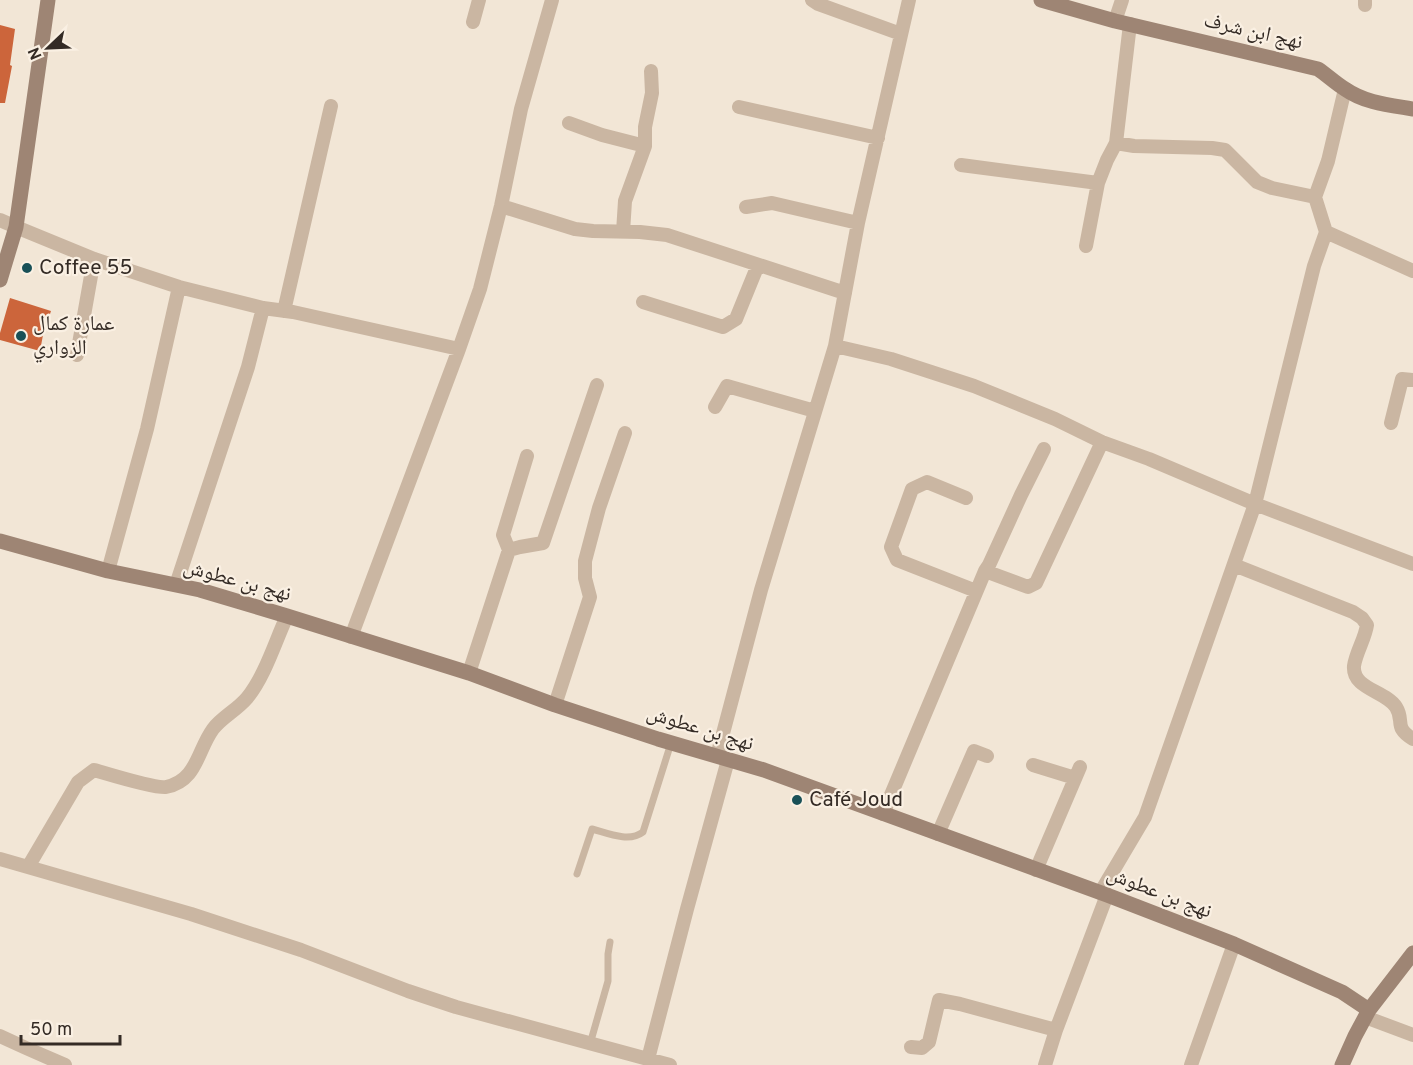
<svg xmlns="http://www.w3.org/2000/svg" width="1413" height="1065" font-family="Overpass,'Noto Naskh Arabic',sans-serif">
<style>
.building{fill:#cc653b}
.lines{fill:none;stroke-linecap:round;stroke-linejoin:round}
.lane{stroke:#cab6a2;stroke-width:7}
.street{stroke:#cab6a2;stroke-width:14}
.secondary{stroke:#9e8574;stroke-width:15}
.poi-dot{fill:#195057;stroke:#faf0e3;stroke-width:2}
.labels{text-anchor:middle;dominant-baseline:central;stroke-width:4.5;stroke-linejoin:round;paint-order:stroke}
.street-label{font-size:21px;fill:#342b25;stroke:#faf0e3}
.poi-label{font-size:21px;fill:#342b25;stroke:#faf0e3;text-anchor:start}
</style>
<rect width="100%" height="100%" fill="#f2e6d6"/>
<!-- building -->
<path class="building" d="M0,25L15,29L10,65L12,66L5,103H0Z
M10,298L51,311L43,335L40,351L0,340V333Z"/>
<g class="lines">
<!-- lane -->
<path class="lane" d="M577,874L592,829C607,833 629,843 643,832L671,743
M590,1044L608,981V954L610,942"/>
<!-- street -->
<path class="street" d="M812,0L818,4L901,34
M1365,5V0
M1115,21L1122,0
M473,22L479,0
M1345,89L1328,161L1315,197L1326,232L1314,266L1255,504L1413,564
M739,107L878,138
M569,123L602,135L645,146
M1116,143L1130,24
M961,165L1098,183
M501,206L575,229L593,231L640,232L667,235L845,293
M746,207L772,203L858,223
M0,220L16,227L94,259L179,287L263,308L293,312L459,349L351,637
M623,232L625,201L645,146V127L652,93L651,71
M1326,232L1413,271
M1086,246L1098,183L1107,160L1116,143L1134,146L1212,148L1225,150L1257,182L1272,188L1315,197
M643,302L723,327L736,319L758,265
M284,311L331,106
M835,346L891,359L974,386L1055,419L1102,442L1149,459L1255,504L1145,817L1100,893
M459,349L480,289L501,206L521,109L552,0
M77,355L94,259
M715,407L727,386L815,411
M1391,423L1402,379L1413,380
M966,498L927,482L912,489L891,547L897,560L976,591
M509,550L520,547L543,543L597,385
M1234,565L1353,612L1362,618L1367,625C1365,639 1356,652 1354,666C1352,689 1386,691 1396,707C1405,721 1393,727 1413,739
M108,571L147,429L179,287
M985,571L989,565L1021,495L1044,449
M176,585L248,367L263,308
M469,673L509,550L503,535L527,456
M555,705L590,597L585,578V561L599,508L625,433
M717,756L761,590L835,346L858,223L909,0
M1033,765L1075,778
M883,814L985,571L1028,587L1036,583L1102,442
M938,834L974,751L987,756
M0,859L191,914L301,950L408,991L456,1007L670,1065
M28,867L78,782L94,770C108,774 156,789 166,787C197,781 197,751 213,729C222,717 237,710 247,698C265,676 275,642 287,616
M1036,870L1080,767
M1365,1017L1413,1035
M0,1036L26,1048L65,1065
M911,1047L922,1048L929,1042L939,1000L960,1004L1056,1030
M648,1059L687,909L728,760
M1045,1065L1056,1030L1107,895
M1191,1065L1234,944"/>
<!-- secondary -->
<path class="secondary" d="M1041,0L1115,21L1318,69C1327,75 1335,83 1345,89C1365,103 1389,105 1413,109
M0,280L16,227L48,0
M0,541L108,571L200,590L287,616L469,673L555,705L658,739L764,770L1107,895L1234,944L1342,992L1369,1010
M1342,1065L1355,1036L1369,1010L1413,953"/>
</g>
<!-- markers -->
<g class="poi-dot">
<circle cx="27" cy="268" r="6"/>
<circle cx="21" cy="336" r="6"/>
<circle cx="797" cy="800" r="6"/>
</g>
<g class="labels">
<!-- street labels -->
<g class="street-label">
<text transform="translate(1253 32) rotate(13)">نهج ابن شرف</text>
<text transform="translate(237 581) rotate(15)">نهج بن عطوش</text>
<text transform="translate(700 729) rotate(17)">نهج بن عطوش</text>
<text transform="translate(1159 893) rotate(21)">نهج بن عطوش</text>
</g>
<!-- poi labels -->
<g class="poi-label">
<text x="39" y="268">Coffee 55</text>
<text x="33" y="324">عمارة كمال<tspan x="33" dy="24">الزواري</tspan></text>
<text x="809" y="800">Café Joud</text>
</g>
</g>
<!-- north arrow -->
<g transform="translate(48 48) rotate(247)" stroke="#faf0e3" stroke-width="4.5" paint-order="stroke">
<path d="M0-4.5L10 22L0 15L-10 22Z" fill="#342b25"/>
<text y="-9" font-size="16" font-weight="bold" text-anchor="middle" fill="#342b25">N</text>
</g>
<!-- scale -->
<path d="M21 1035v9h99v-9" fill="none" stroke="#342b25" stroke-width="3"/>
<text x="30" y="1035" font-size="18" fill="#342b25" stroke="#faf0e3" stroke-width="4.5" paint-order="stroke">50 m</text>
</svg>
